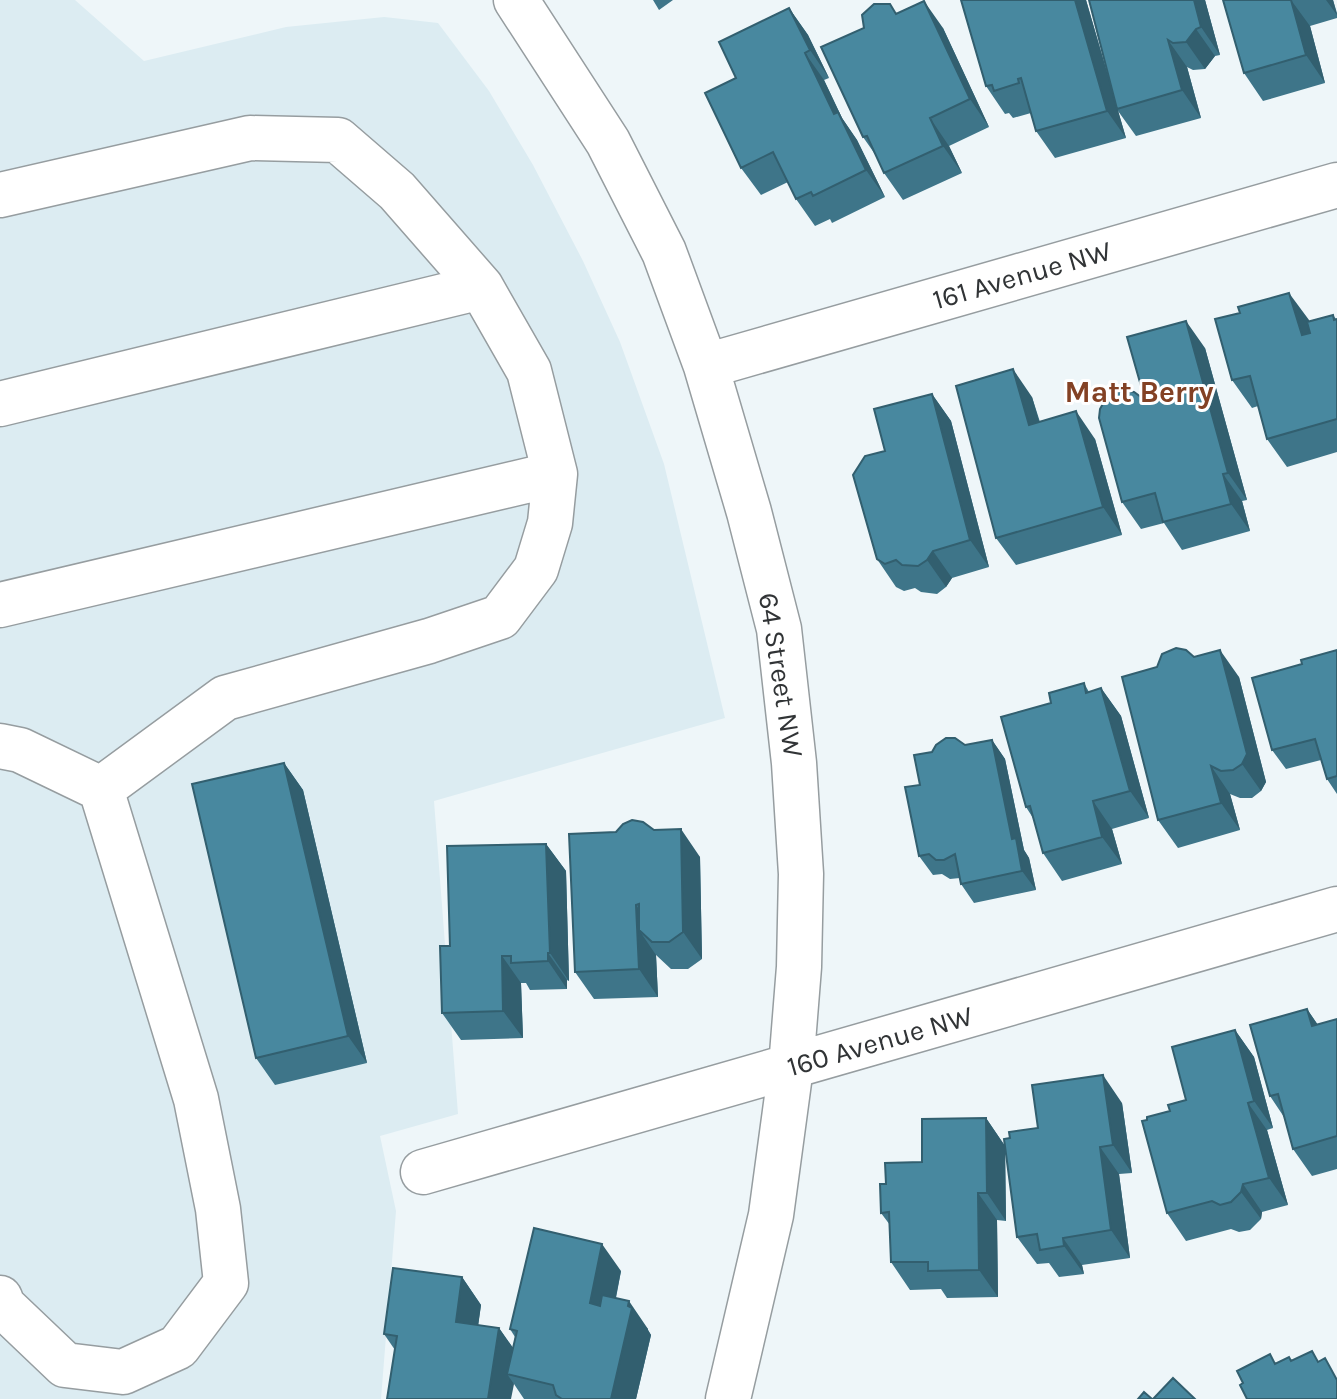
<svg xmlns="http://www.w3.org/2000/svg" width="1337" height="1399" font-family="Karla,sans-serif">
<style>
.built{fill:#dcecf2}
.lines{fill:none;stroke-linecap:round;stroke-linejoin:round}
.minor-casing{stroke:#969da0;stroke-width:47}
.minor{stroke:#fff;stroke-width:44}
.wall{fill:#3e7589}
.shaded-wall{fill:#325f6f}
.building{fill:#48889f;stroke:#325f6f;stroke-width:2}
.labels{text-anchor:middle;dominant-baseline:central;stroke-width:6;stroke-linejoin:round;paint-order:stroke}
.street-label{font-size:28px;fill:#313436;stroke:#fff}
.neighbourhood-label{font-size:30px;font-weight:bold;fill:#834124;stroke:#fff}
</style>
<rect width="100%" height="100%" fill="#eef6f9"/>
<!-- built -->
<path class="built" d="M0,0H75L144,61L286,27L384,17L438,23L489,91L533,165L583,261L620,342L664,464L725,718L434,801L458,1114L380,1136L396,1211L381,1399H0Z"/>
<g class="lines">
<defs>
<path id="minor" d="M516,0L608,142L664,252L706,366L749,512L779,629L794,763L801,874L799,967L791,1067L771,1215L728,1399
M0,195L250,138L338,140L397,191L481,287L529,371L555,474L550,523L536,569L500,617L429,641L225,698L101,789L20,750L0,746
M706,366L1337,185
M0,404L481,287
M0,605L555,474
M423,1172L1337,909
M0,1298L3,1306L65,1365L123,1372L178,1347L226,1283L218,1209L196,1099L101,789"/>
</defs>
<!-- minor casing -->
<use href="#minor" class="minor-casing"/>
<!-- minor -->
<use href="#minor" class="minor"/>
</g>
<!-- wall -->
<path class="wall" d="M653,0H673L659,10Z
M1086,0L1110,82L1089,0H1205L1220,55L1215,56L1205,69L1193,70L1187,67L1201,118L1136,136L1118,111L1126,138L1055,158L1036,131L1031,113L1013,118L1009,113L1005,114L986,86Z
M1223,0H1333L1337,13V18L1310,26L1325,83L1263,101L1244,73Z
M789,8L808,35L829,78L824,80L842,118L857,140L885,197L832,223L830,219L815,226L796,199L788,182L761,195L741,168L736,78Z
M896,14L943,28L989,127L949,146L962,173L903,200L884,173L877,157L863,137Z
M1333,315L1336,319H1337V452L1287,467L1267,439L1258,406L1252,408L1232,380L1309,321Z
M1205,348L1247,500L1242,501L1250,531L1182,550L1164,523L1141,529L1122,502L1145,400Z
M932,394L951,421L989,567L952,578L946,587L937,594L921,592L915,588L904,591L896,587L877,559L885,451Z
M1032,397L1040,422L1095,439L1122,535L1016,565L996,538Z
M1337,650V794L1327,779L1321,760L1286,769L1272,750L1302,664Z
M1194,657L1239,677L1266,782L1261,791L1252,798H1240L1230,794L1240,830L1178,848L1158,820Z
M1084,683L1089,692L1101,688L1121,716L1149,818L1112,829L1122,864L1062,881L1043,853L1033,818L1026,807L1051,703Z
M992,740L1005,759L1024,850L1029,858L1036,890L974,903L961,884L960,878L950,879L942,874L933,875L919,856L920,785L965,745Z
M284,763L303,790L367,1063L275,1085L256,1058Z
M654,830L700,857L702,959L688,969H671L656,955L658,997L594,999L575,972L616,832Z
M546,844L566,871L569,981L567,980V989L530,990L526,983H521L523,1038L461,1040L442,1013L450,946Z
M1307,1009L1318,1025L1337,1019V1169L1312,1176L1293,1149L1284,1117L1270,1096Z
M1235,1030L1254,1057L1273,1128L1267,1130L1288,1205L1262,1212L1261,1219L1250,1230L1239,1232L1231,1229L1186,1241L1167,1213L1170,1111L1186,1100Z
M1122,1103L1132,1173L1119,1174L1130,1258L1082,1265L1084,1274L1059,1277L1049,1263L1037,1264L1017,1237L1010,1138L1038,1128Z
M986,1118L1005,1146L1006,1221L997,1220L998,1297L947,1298L941,1289L910,1290L891,1262L890,1225L881,1213L886,1184L922,1162Z
M621,1271L616,1298L648,1329V1330L651,1335L636,1399H524L514,1384L395,1350L384,1334L462,1277L481,1305L478,1325L499,1328L513,1348L515,1337L510,1329Z"/>
<!-- shaded-wall -->
<path class="shaded-wall" d="M1075,0H1086L1126,138L1107,111Z
M1194,0H1205L1220,55L1201,27Z
M1291,0L1310,26L1325,83L1306,55Z
M1326,0H1333L1337,15Z
M924,1L943,28L989,127L970,99Z
M789,8L808,35L829,78L810,50Z
M1196,29L1215,56L1205,69L1186,42Z
M1168,40L1187,67L1201,118L1182,90Z
M805,53L824,80L842,118L857,140L885,197L866,170L834,114Z
M930,118L949,146L962,173L943,146Z
M1289,293L1309,320L1321,363L1302,335Z
M1186,321L1205,348L1247,500L1228,473Z
M1013,369L1032,397L1048,452L1029,425Z
M932,394L951,421L989,567L970,540Z
M1076,411L1095,439L1122,535L1103,507Z
M1223,474L1242,501L1250,531L1231,504Z
M933,551L952,578L946,587L927,560Z
M1220,650L1239,677L1266,782L1261,791L1242,764Z
M1101,688L1121,716L1149,818L1130,791Z
M992,740L1005,759L1024,850L1029,858L1036,890L1022,871L1012,839Z
M284,763L303,790L367,1063L348,1036Z
M1211,766L1230,794L1240,830L1221,803Z
M1093,801L1112,829L1122,864L1102,837Z
M681,829L700,857L702,959L683,932Z
M546,844L566,871L569,981L550,953Z
M636,905L655,932L639,930L656,955L658,997L639,969Z
M548,953L567,980V989L548,961Z
M502,956L521,983L523,1038L503,1011Z
M1307,1009L1326,1037L1312,1026Z
M1235,1030L1254,1057L1273,1128L1254,1101Z
M1103,1075L1122,1103L1132,1173L1113,1145Z
M1248,1103L1267,1130L1288,1205L1269,1178Z
M986,1118L1005,1146L1006,1221L987,1193Z
M1100,1147L1119,1174L1130,1258L1111,1230Z
M1243,1184L1262,1212L1261,1219L1241,1192Z
M978,1193L997,1220L998,1297L979,1270Z
M1063,1238L1082,1265L1084,1274L1064,1246Z
M602,1244L621,1271L609,1331L590,1303Z
M462,1277L481,1305L475,1349L456,1322Z
M629,1301L648,1329V1330L651,1335L636,1399H611Z
M499,1328L518,1355L507,1374L514,1384L511,1399H488Z"/>
<!-- building -->
<path class="building" d="M961,0H1075L1107,111L1036,131L1021,78L1018,79L1019,83L994,91L992,85L986,86Z
M1089,0H1194L1201,27L1196,29L1186,42L1173,43L1168,40L1182,90L1117,109Z
M1223,0H1291L1306,55L1244,73Z
M924,1L970,99L930,118L943,146L884,173L867,136L863,137L821,47L864,28L862,15L874,4H890L896,14Z
M789,8L810,50L805,53L834,114L838,112L866,170L813,196L811,192L796,199L773,152L741,168L705,93L736,78L719,42Z
M1289,293L1302,335L1310,333L1307,322L1333,315L1334,320L1337,319V419L1267,439L1250,376L1232,380L1215,319L1240,313L1238,307Z
M1186,321L1228,473L1223,474L1231,504L1163,522L1155,493L1122,502L1099,418L1100,409L1106,398L1121,390L1134,392L1145,400L1127,337Z
M1013,369L1029,425L1076,411L1103,507L996,538L956,386Z
M932,394L970,540L933,551L927,560L918,566L902,565L896,560L885,564L877,559L853,475L865,456L885,451L874,409Z
M1176,648L1186,650L1194,657L1220,650L1247,754L1242,764L1233,770L1221,771L1211,766L1221,803L1158,820L1122,677L1157,667L1162,654Z
M1337,650V776L1327,779L1315,739L1272,750L1252,678L1302,664L1301,660Z
M1084,683L1086,693L1101,688L1130,791L1093,801L1102,837L1043,853L1030,806L1026,807L1001,717L1051,703L1049,693Z
M946,738H955L965,745L992,740L1012,839L1016,838L1022,871L961,884L955,854L944,860H936L929,854L919,856L905,787L920,785L914,755L932,752L936,745Z
M284,763L348,1036L256,1058L192,784Z
M632,820L643,822L654,830L681,829L683,932L669,942H652L639,930V904L636,905L639,969L575,972L569,834L616,832L623,824Z
M546,844L550,953H548V961L511,963V956H502L503,1011L442,1013L440,946H450L447,846Z
M1307,1009L1312,1026L1337,1019V1136L1293,1149L1278,1094L1270,1096L1250,1025Z
M1235,1030L1254,1101L1248,1103L1269,1178L1243,1184L1241,1192L1231,1202L1220,1205L1212,1201L1167,1213L1142,1121L1147,1120V1117L1170,1111L1168,1105L1186,1100L1172,1047Z
M1103,1075L1113,1145L1100,1147L1111,1230L1063,1238L1064,1246L1040,1250L1037,1234L1017,1237L1004,1139L1010,1138L1009,1132L1038,1128L1032,1085Z
M986,1118L987,1193H978L979,1270L928,1271V1262H891L889,1212L881,1213L880,1184H886L885,1163L922,1162V1119Z
M534,1228L602,1244L590,1303L600,1306L602,1295L629,1301L628,1306L632,1308L611,1399H562L556,1395L553,1385L507,1374L517,1331L510,1329Z
M393,1268L462,1277L456,1322L499,1328L488,1399H387L397,1336L384,1334Z
M1312,1351L1318,1362L1325,1358L1337,1380V1399H1247L1240,1385L1243,1383L1237,1371L1270,1354L1275,1364L1289,1357L1291,1361Z
M1173,1378L1195,1399H1153Z
M1144,1392L1152,1399H1138Z"/>
<g class="labels">
<!-- street labels -->
<g class="street-label">
<text transform="translate(1022 275) rotate(-16)">161 Avenue NW</text>
<text transform="translate(781 675) rotate(81)">64 Street NW</text>
<text transform="translate(880 1041) rotate(-16)">160 Avenue NW</text>
</g>
<!-- neighbourhood labels -->
<g class="neighbourhood-label">
<text x="1139" y="392">Matt Berry</text>
</g>
</g>
</svg>
